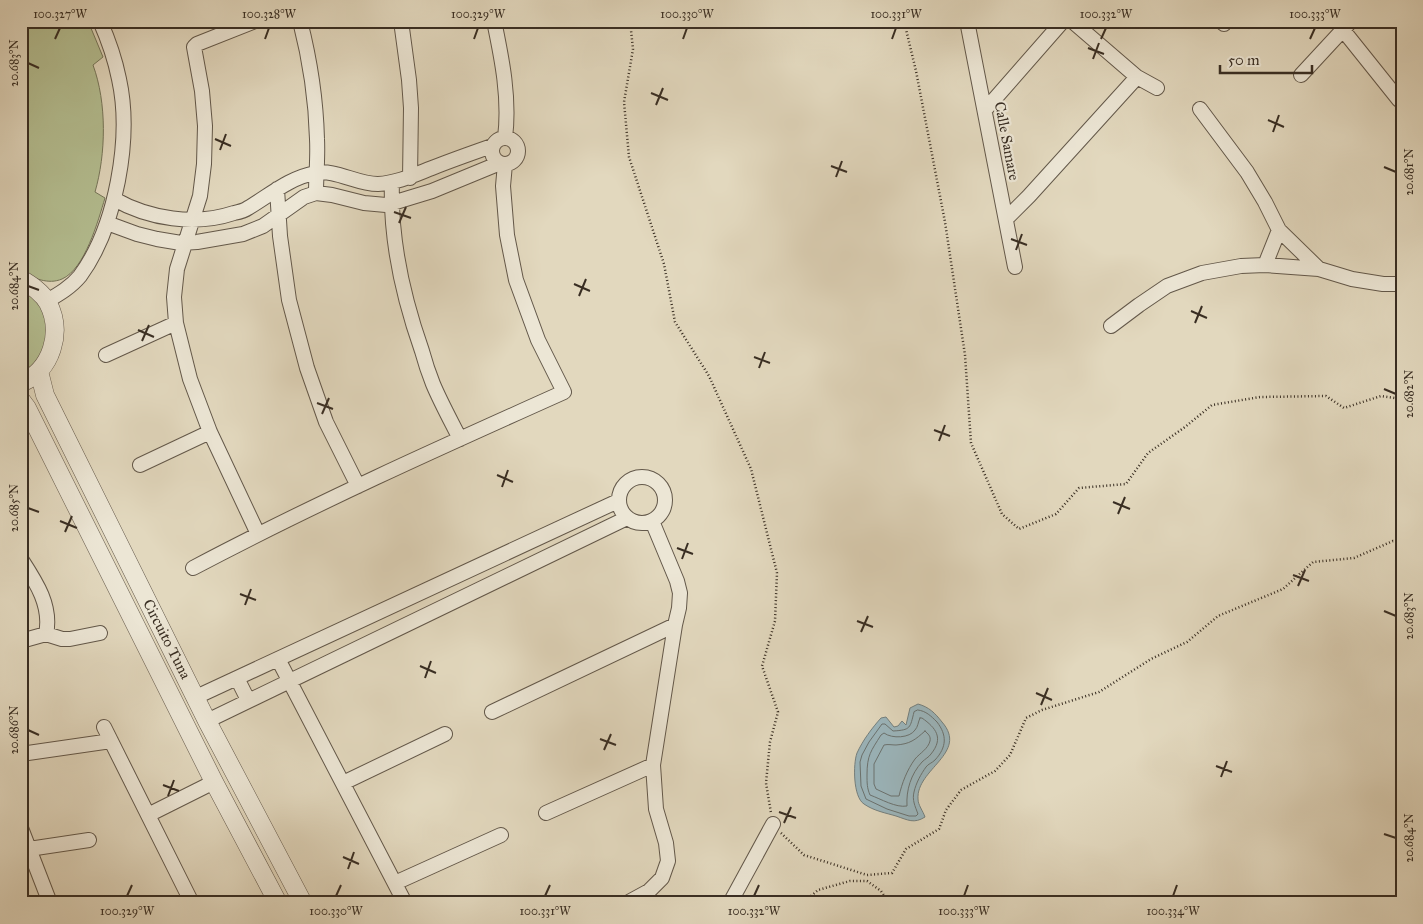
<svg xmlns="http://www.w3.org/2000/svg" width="1423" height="924" font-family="'IM FELL Great Primer',serif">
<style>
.green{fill:#b4be91;stroke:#76765a}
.water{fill:#9bb6bd;stroke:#74807f}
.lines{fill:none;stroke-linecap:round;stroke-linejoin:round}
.shore{stroke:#6a7270;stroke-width:1}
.minor-casing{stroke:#63584a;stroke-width:16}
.tertiary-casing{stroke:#63584a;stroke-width:19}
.path{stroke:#392e23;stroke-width:2.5;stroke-dasharray:1 2.5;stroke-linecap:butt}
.minor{stroke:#ece6d5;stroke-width:14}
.tertiary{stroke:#ece6d5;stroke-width:18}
.ticks{fill:none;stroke:#392e23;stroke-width:2}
.labels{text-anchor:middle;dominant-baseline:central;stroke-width:4.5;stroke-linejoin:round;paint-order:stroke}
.street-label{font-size:15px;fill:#392e23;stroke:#ece6d5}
.neatline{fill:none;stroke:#392e23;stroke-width:2}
.ticks-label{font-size:12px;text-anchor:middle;fill:#392e23}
</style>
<rect width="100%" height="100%" fill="#e2d8be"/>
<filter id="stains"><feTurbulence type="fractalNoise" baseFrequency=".004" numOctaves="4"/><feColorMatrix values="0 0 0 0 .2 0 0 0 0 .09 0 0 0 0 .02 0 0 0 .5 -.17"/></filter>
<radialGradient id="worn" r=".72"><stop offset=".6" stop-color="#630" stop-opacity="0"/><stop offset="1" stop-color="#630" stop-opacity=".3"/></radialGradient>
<!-- green -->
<path class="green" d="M21,21H88L103,57L93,65C107,103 106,154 95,192L105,198C98,221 85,269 62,279C48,285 34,278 21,272Z
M21,288C30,294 38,301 43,311C53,334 43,362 21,373Z"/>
<!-- water -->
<path class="water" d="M918,704C929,707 935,713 942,722C969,753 916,769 918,799C918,805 923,811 925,817C914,824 908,820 896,816C886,813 874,811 864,804C853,797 853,764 857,753C863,740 872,728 881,718L886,717L894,727L898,726L902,721L906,725L910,708Z"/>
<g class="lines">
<!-- shore -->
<path class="shore" d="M918,710C926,711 931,716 937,722C947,735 947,747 935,760C932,763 928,764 926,767C921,774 916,783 914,792C912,800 915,806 918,814L916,816H909L887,809L866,799L861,786L860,762L862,755L869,742L882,724H885L893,731C911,730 910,728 914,712Z
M920,718H922C936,728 944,738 931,754C929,757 925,759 922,762C911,774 906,790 907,806C896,808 881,799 870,795C867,788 867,783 867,775C867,755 871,751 881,735L884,733C892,739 910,738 915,730C918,727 918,722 920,718Z
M925,731C928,734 931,736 930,741C928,749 920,753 915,759C907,770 902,783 899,796H891L876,789L874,784V764L884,745C888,744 892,745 896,745C910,744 915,740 925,731Z"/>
<defs>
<path id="minor" d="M255,21L197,44L194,47L202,91L205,126L204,164L200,196L177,269L174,297L176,323L190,379L210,432L258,534
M300,21C310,60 316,100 317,139C318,157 316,175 316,193
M401,21L409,80L411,108L410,178
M494,21C502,59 510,99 505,138
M967,21L1015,267
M1072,21L1137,77L1157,88
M1221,21L1224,24
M1343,30L1399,100L1402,101
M1301,75L1351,21
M1200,109L1247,172L1265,202L1279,230L1319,269
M985,110L1063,21
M492 151a13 13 0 1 1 26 0a13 13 0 1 1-26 0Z
M392,183C390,240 403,297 422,351C425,362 429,374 433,384C441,403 451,421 460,439
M277,189L280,236L289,300L307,368L326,422L358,486
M114,199C149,219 195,226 234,213C239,212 244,211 248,208C270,195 289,178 315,173C336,169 356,184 378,184C397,183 414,175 432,168C452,160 472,153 492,146
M1006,219L1029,196L1137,77
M107,223L137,234L157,239L181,243L197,242L243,234L263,226L304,197L316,193L332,195L364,203L386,205L432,191L500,163
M1265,265L1279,230
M47,301C59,294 71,287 80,276C116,227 132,138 119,79C115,59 108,39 100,21
M1111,326L1139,305L1167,286L1202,273L1241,266L1265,265L1319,269L1352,279L1383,284H1402
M106,355L176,323
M140,465L210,432
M619 500a23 23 0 1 1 46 0a23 23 0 1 1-46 0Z
M21,559C36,582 52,606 46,634
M193,568C314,504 439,448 564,392L538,340L516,280L507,235L503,186L505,164
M21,641L46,634L62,639H70L100,633
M278,659L405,903
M237,678L248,700
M196,697L618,501
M492,712L675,625
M207,721L627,518
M104,727L192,903
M21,754L111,741
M343,783L445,734
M546,813L653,765
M148,815L214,782
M21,828L50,903
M29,849L89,840
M395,883L501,835
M627,903L649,891L662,878L668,861L666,843L656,809L653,765L675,625L679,608L680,593L677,581L652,521
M730,903L773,824"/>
<path id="tertiary" d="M21,279C31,285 42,292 48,303C63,332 52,370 21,383
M39,371L45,395L207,721L303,903
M21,400L27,408L214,782L278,903"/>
</defs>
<!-- minor casing -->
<use href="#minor" class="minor-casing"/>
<!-- tertiary casing -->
<use href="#tertiary" class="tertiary-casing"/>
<!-- path -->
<path class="path" d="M630,21L633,49L624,102L629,157L664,264L675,322L709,376L751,469L777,573L775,621L762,666L778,712L770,742L766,783L771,813
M904,21L916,71L945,222L965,355L971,443L1002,514L1019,529L1056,514L1079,488L1126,484L1148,453L1185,427L1212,405L1260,397L1326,396L1344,408L1381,396L1402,399
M781,833L804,855L867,875L892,873L906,849L939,829L946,810L961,790L995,771L1010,755L1026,718L1042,710L1099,692L1151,659L1187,642L1218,616L1283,589L1313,562L1354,558L1393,541L1402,542
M803,903L818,890L850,881H867L881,891L889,903"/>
<!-- minor -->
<use href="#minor" class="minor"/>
<!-- tertiary -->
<use href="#tertiary" class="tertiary"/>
</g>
<!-- ticks -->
<path class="ticks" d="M55,39L60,28M265,39L269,28M474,39L478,28M683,39L687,28M892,39L896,28M1101,39L1106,28M1310,39L1315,28M1088,48L1104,54M1093,59L1099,43M28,63L39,68M651,93L668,100M656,105L663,88M1268,120L1284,127M1273,132L1279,115M215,139L231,146M220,150L226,134M831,166L847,172M1384,167L1396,172M836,177L842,161M394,212L411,218M399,223L406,207M1011,239L1027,245M1016,250L1022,234M574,284L590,291M28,286L39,290M579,296L586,279M1191,311L1207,318M1195,323L1202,306M138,330L154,337M142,341L149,325M754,357L770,363M759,368L765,352M1384,389L1396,394M317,403L333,409M322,414L329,398M934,430L950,436M939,441L945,425M497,475L513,482M502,487L508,470M1113,502L1130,509M28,508L39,512M1118,514L1125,497M60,521L77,528M65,532L72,516M677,548L693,554M682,559L688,543M1293,575L1309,581M1298,586L1305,570M240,594L256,600M245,605L251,589M1384,611L1396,616M857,621L873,627M861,632L868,616M420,666L436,673M425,678L431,661M1036,693L1052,700M1041,705L1048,688M28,730L39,735M600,739L616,745M604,750L611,734M1216,766L1232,772M1221,777L1227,761M163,785L179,791M168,796L174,780M779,812L796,818M784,823L791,807M1384,834L1396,838M343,857L359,864M348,869L354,852M127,896L132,885M336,896L341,885M545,896L550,885M754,896L759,885M964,896L968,885M1173,896L1177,885"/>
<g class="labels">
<!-- street labels -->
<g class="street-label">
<text transform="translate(1007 141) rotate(79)">Calle Samare</text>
<text transform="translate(167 639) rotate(63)">Circuito Tuna</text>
</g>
</g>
<!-- margin -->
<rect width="1423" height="924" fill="none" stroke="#e2d8be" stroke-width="55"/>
<!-- scale -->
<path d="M1220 65v8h92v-8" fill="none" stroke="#392e23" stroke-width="2.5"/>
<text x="1228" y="65" font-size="15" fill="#392e23" stroke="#ece6d5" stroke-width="4" paint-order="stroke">50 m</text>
<rect x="28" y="28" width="1368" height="868" class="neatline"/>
<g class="ticks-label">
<text x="60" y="18">100.327°W</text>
<text x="269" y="18">100.328°W</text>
<text x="478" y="18">100.329°W</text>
<text x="687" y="18">100.330°W</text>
<text x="896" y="18">100.331°W</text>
<text x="1106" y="18">100.332°W</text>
<text x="1315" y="18">100.333°W</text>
<text transform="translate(14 63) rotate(-90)" y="4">20.683°N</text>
<text transform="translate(1409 172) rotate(-90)" y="4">20.681°N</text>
<text transform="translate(14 286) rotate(-90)" y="4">20.684°N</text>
<text transform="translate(1409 394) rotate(-90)" y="4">20.682°N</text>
<text transform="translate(14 508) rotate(-90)" y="4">20.685°N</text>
<text transform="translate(1409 616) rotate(-90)" y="4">20.683°N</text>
<text transform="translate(14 730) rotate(-90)" y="4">20.686°N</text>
<text transform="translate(1409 838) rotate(-90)" y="4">20.684°N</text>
<text x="127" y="915">100.329°W</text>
<text x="336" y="915">100.330°W</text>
<text x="545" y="915">100.331°W</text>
<text x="754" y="915">100.332°W</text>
<text x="964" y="915">100.333°W</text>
<text x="1173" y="915">100.334°W</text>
</g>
<rect width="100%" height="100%" filter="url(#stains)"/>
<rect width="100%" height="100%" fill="url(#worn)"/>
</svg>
